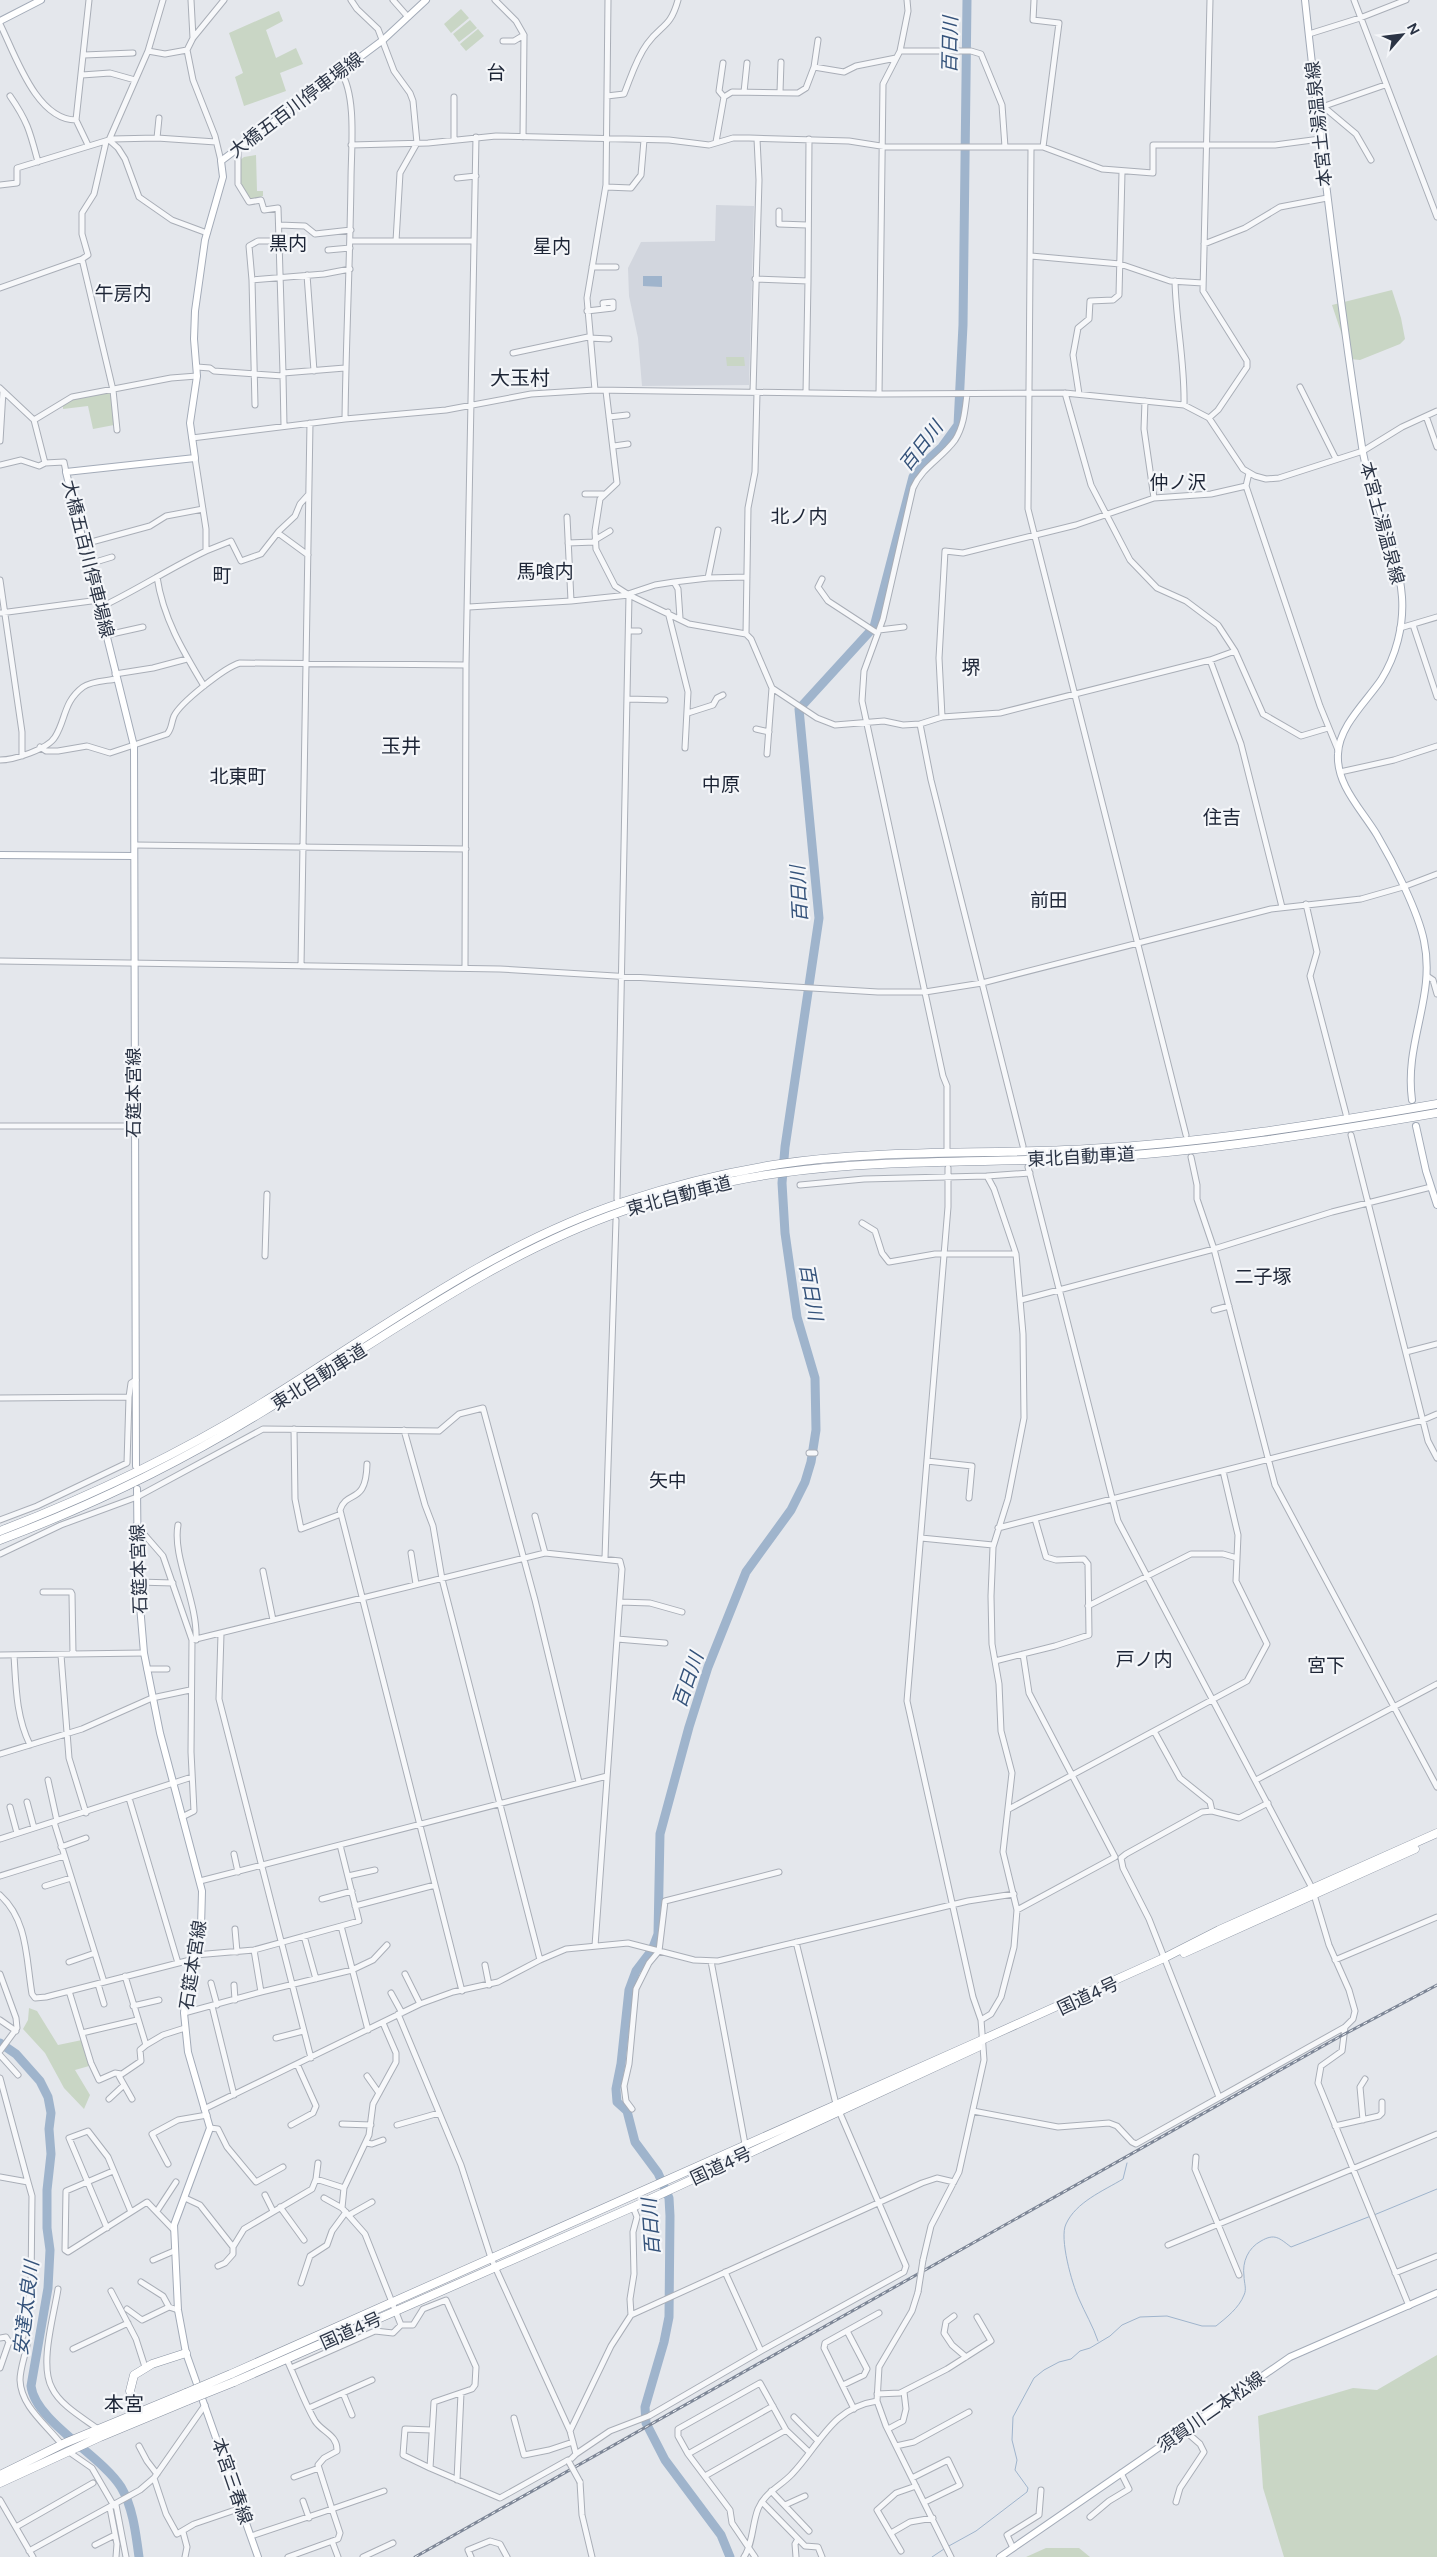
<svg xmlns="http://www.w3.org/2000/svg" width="1437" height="2557" font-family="Figtree,'Noto Sans JP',sans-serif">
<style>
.built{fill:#d2d6de}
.green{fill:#c9d6c5}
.water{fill:#9fb4cc}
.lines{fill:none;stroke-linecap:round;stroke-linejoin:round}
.stream{stroke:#9fb4cc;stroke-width:1}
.river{stroke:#9fb4cc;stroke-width:9}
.minor-casing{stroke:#a9aeb7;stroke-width:7}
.major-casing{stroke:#a3abb8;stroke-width:8}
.highway-casing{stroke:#8b94a3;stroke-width:9}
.minor{stroke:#f7f8fa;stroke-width:5}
.major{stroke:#fff;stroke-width:6}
.highway{stroke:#fff;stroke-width:8}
.rail-casing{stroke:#7d8696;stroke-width:3}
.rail{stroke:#f4f6f9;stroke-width:1;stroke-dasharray:4;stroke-linecap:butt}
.minor-bridge-casing{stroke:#a9aeb7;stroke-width:7;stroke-linecap:butt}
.highway-bridge-casing{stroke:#8b94a3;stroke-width:9;stroke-linecap:butt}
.minor-bridge{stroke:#f7f8fa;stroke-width:5}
.highway-bridge{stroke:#fff;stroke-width:8}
.labels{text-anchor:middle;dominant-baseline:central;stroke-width:4.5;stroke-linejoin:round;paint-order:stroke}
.street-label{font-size:18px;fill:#2b3445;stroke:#f4f6f9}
.water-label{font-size:19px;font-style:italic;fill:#34527a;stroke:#f4f6f9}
.neighbourhood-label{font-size:19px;fill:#1d2536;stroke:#f4f6f9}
.quarter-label{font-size:20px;fill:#1d2536;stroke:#f4f6f9}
</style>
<rect width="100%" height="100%" fill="#e4e7ec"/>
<!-- built -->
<path class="built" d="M716,205L754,206L749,385L642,386L638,338L629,296L628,268L641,242L715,241Z"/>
<!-- green -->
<path class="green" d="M461,9L469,18L451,33L444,24Z
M279,11L283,21L266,30L276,58L296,48L303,64L280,73L286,91L244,106L235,77L243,73L229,33Z
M470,20L477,28L459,42L453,34Z
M478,29L484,36L466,51L460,44Z
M256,155L257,191H263V196L250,200L240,183L239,161L244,157Z
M1392,290L1401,318L1405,339L1400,344L1360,360L1350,359L1332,305Z
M726,357H744L745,366H727Z
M112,392L114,425L93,429L88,406L63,409V405L72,399Z
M29,2008L37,2011L58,2045L82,2040L89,2066L75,2070L90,2095L84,2109L64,2088L45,2053L23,2029L28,2020Z
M1437,2355V2557H1284L1263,2488L1258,2416L1353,2388L1377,2390Z
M1046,2548H1079L1090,2557H1026Z"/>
<!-- water -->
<path class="water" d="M643,276H662V287L643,286Z"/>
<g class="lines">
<!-- stream -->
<path class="stream" d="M1374,2215L1437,2189
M1098,2341C1093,2326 1085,2313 1079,2299C1072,2284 1059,2238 1066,2224C1076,2202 1103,2191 1123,2179L1127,2163
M947,2547L976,2531L1027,2492L1028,2488L1015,2470L1017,2460L1012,2440L1013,2417L1034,2378L1044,2370L1059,2362L1071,2359L1080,2351L1090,2348L1110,2336L1122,2325L1140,2317L1167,2316L1202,2326H1216C1226,2318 1239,2308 1244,2295C1247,2289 1244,2283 1244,2276C1242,2262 1248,2248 1261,2241C1275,2233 1279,2238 1291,2247L1371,2216
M932,2557L944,2549"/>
<!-- river -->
<path class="river" d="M0,2043L16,2054L40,2081L48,2097L51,2113L49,2129L51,2154L47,2190V2228L50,2250L48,2288L31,2386C35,2421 101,2455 121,2487C133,2507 136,2535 139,2557
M730,2557L721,2535L665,2460L646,2423L645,2407L664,2342L669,2317L670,2216L669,2198L658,2173L635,2142L627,2111L617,2102L616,2089L621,2064L629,1990L636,1971L652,1950L658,1934L660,1834L689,1727L708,1667L746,1572L791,1510L805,1482L811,1462L816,1430L815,1378L797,1317L785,1233L782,1183L785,1147L819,918L799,709L874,627L913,477L917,470L942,447L958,425L963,325L967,0"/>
<defs>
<path id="minor" d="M163,0L148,51L109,140L118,148L125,159L139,197L172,220L207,233
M191,0L193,38
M351,0L357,9L378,29L394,71L410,93L413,101L417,143L400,173L396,241
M393,0L408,17
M495,0L516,21L524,35L523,137
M1034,0L1033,20L1059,23L1043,147
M1354,0L1437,217
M0,24C15,54 36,120 76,120
M1309,34L1360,18L1406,0
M503,41H514L524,35
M148,51L165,54L187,50
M900,51H971L981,54L1002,105L1005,147
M84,55L133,53
M723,63L719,91L724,97
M814,67L818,40
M341,72C357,97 351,150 351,180C350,260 346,339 345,419
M82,75L110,73L135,80
M744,92L747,63
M780,92L781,62
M10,96C28,122 30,132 38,162
M607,96L624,94C631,77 636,59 647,44C661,24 670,29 678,0
M454,97V139
M1325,108L1356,134L1371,160
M1316,109L1385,85
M157,138L159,118
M106,142L94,194L82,213V234L88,255L82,259L113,390L117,430
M716,142L724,97L732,92L798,93L806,88L814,67L844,72L856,66L896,58
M88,145L76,120L89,0
M351,145L428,143L496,136L669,140L709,145L733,138H749L849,141L887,147H1043L1102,169L1153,173V145H1275L1320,139
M238,148V184L249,202L261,200L264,210L278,208L283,373L345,368
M1031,149L1028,509L1186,1135
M221,161L215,136L193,80L187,50L193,38L224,0
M457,178L476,176
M0,185L17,183V168L112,139L157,138L216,142
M606,187L631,188L641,175L644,140
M779,211V224L807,225
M279,225L305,226L315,234L351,230
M351,241H474
M1204,244L1245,228L1280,207L1327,198
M328,250L350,248
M1031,256L1120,264L1170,281L1203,283
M592,267H616
M307,275L314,371
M755,279L808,281L806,393
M252,280L249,246L258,241H280
M808,281L809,139
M1175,281C1176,323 1185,363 1184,405
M0,288L82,259
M587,311L613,308V302L603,303L604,309
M589,338L609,339
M513,353L588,337
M197,367L210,368L214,371L283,376V373
M283,376L284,426
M1300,387L1336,459
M0,388L34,420L45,463L64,462L66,472
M595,390L587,298L606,185L608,0
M606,391L617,483L600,499L595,531L596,549L615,586L629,595L689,624L746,634L751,639L772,688L767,754
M753,392L759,180L757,139
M1065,393L1091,485L1130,560L1157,588L1186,601L1218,625L1235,651L1263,714L1301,736L1328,728
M879,394L883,84L900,51L908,11L907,0
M1079,394L1073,355L1078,328L1089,319L1090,301L1113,300L1119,295L1122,172
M1145,401L1144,429L1154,498
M255,405L252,280L324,274L350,269
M1426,416L1437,447
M609,417L627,415
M1209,418L1218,410L1247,367V361L1203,291L1210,0
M34,420L72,397L171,378L197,376
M192,438L345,419L446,410L531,394L595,390L879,394L1065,393L1184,405L1209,418L1243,469L1255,476L1266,479L1279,478L1363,451L1402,427L1437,411
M0,441L3,391
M614,446L628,444
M0,465L21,460L39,466L45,463
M1249,473L1246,486L1320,706L1338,750
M585,494H603
M567,517L571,601
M278,533L308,555
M595,540L610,531
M568,543L595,542
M84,544L150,526L166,516L203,509
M206,551L231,541L241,561L261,554L279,531L295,516L300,504L308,495
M89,564L112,557
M157,577C163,618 183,651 204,686
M708,578L718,530
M822,579L818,587L828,601L877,633
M0,580L22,732V756
M674,582L708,578L747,577
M628,594L655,585L674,582L678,589L680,618
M101,607C137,590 170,568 206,551V529L195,458
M469,607L571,601L629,595
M668,612L688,692L685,748
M0,613L99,600
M1413,625L1437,697
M1400,628L1437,617
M879,630L904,627
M630,631H639
M746,634L748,508L755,472L757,393
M107,635L143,627
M1210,660L1241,744L1282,907
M115,674L153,668L187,659
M772,688L817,718L835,725L884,721L903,725L920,724L942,717L1000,713L1210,660L1235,651
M628,699L665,700
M688,713L713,705L717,698L723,695
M942,717L939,658L945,551L963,553L1076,525L1154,498L1211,494L1246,486
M920,724L931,780L1023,1146
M756,729L769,732
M40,747L46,751H58L87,746L110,753L167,734C172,729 171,723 174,716C180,703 225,667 240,663L466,665
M0,760C14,760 48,749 55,737C66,720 63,702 83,687C91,681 106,681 116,679
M1340,772L1394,760L1437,746
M135,845L466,849
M1306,904L1317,952L1310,976L1346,1114
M0,961L500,969L878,992H925L982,983L1271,909L1361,899L1403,887L1437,874
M301,966L310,423
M465,968L466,665L476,137
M1427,976L1433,980L1437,994
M0,1126H135
M1351,1135L1428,1441L1437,1458
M947,1149V1086L943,1076L862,701L864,671L883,619L913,488C922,467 942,458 955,440C964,426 965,410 967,394
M1191,1157L1197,1185V1199L1214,1249L1275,1485L1437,1787
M987,1176L1030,1173
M800,1185L864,1179L987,1176L994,1189L1016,1254L1023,1334L1024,1418L1008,1499L993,1547L991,1596L992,1644L999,1684L1001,1731L1012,1773L1003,1852L1017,1910L1014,1947L1001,1997L991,2014L981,2020
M617,1199L629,595
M862,1223L875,1231L882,1253L889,1262L935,1254H1016
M265,1256L267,1194
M1021,1300L1214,1249L1332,1212L1431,1187
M1214,1310L1229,1306
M1406,1352L1437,1344
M0,1398L129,1397L131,1383L136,1380
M294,1429L295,1499L301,1529L341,1514
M404,1430L425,1505L433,1526L442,1579L540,1960
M809,1453H815
M927,1461L972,1466L969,1498
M367,1464C366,1506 347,1489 340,1510L462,1991
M535,1516L545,1553
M0,1520L37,1506L127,1463L129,1397
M136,1525L163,1556L192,1640L191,1752L194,1811L182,1817
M178,1525C172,1557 198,1602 196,1640
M998,1528L1423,1420L1437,1414
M921,1538L993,1545
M411,1553L416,1584
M0,1554L61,1525L137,1497L263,1429L439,1431L459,1414L483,1408L535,1600L579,1782
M605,1558L616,1220
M263,1571L273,1620
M138,1582L173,1583
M43,1592H71L72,1594L73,1654
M620,1602L650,1603L682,1612
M1088,1606L1191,1554H1223L1237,1558
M221,1634L219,1699L311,2058
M617,1639L665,1643
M192,1640L545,1553L620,1561L622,1569L595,1946
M0,1655L144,1653
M14,1655C16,1687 16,1716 30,1745
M61,1655L69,1758L86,1813
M995,1661L1055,1646L1089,1635L1088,1564L1084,1559L1056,1560L1046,1557L1035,1519
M147,1669H167
M1154,1731L1180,1778L1210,1802L1212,1811
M0,1754L82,1729L152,1698L190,1690
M48,1780L57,1821
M1256,1780L1437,1684
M129,1798L178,1963
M27,1802L34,1828
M10,1807L17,1833
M1009,1809L1247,1681L1267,1644L1236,1581L1238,1535L1223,1471
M54,1822L104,1982
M0,1839L192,1777
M340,1845L359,1921L341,1926L368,2030
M61,1847L86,1838
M234,1854L238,1872
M0,1876L64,1856
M348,1876L375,1870
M200,1881L607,1776
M45,1886L71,1878
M0,1895C28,1920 26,1959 32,1994L35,1998L46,1997L194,1959
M322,1899L352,1891
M355,1906L435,1885
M1017,1910L1115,1857L1029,1693L1023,1654
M235,1929L237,1952
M304,1936L316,1979
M195,1955L254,1950L341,1926
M1335,1960L1437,1917
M711,1961L745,2144
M69,1962L95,1953
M485,1965L489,1985
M0,1974L16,2018L17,2028L0,2051
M405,1974L420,2004
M125,1976L146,2045L163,2035L185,2028
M211,1983L217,2005
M98,1984L104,2004
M234,1985L235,2000
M69,1991L91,2063L99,2080L115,2073L121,2074
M261,1992L352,1970L373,1960L387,1945
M391,1993L402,2013
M133,2006L159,2000
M212,2006L234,2095
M184,2013L261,1992L254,1950
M398,2014L461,2165L491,2258L570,2431L576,2454L568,2462
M0,2020L16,2031
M383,2023L396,2053V2062L373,2104L369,2135L344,2188L342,2208L365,2234L401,2325H413L423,2309L446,2300L476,2367L475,2385L472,2389L434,2402L430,2468L500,2498L568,2460
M1345,2027L1342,2051L1321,2066L1318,2083L1409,2306
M82,2033L137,2020
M276,2038L303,2031
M0,2055L18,2075
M367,2076L379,2093
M0,2078L28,2182
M1219,2097L1149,1919L1123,1868L1121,1858L1126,1854L1202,1812L1212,1811L1239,1818L1268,1803
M109,2099L124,2085
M132,2099L119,2076L141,2061L140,2050L146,2045
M204,2109L420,2004L453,1992L498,1982L540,1960L566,1949L628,1943L694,1960L718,1961L968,1901L1014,1894
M632,2109L626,2101L624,2086L629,2064L636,1989L649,1963L659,1951L665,1901L779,1872
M973,2111L1058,2127L1109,2123L1117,2126L1132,2142L1136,2144L1345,2027L1353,2019L1355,2011L1349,1990L1329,1945L1312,1888L1118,1521L1028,1167
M1363,2120L1360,2087L1365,2079
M342,2124L371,2125
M291,2125L313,2113L316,2106L297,2064
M397,2125L439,2113
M1335,2126L1379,2116L1382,2113V2102
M210,2128L218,2129L227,2147L256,2182L283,2167
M366,2143L372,2144L383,2140
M1196,2157L1195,2169L1239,2275
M168,2164L152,2134L178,2120L207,2115
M113,2171L66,2191L65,2250L68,2252L147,2202L173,2229
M0,2177L28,2182L32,2196L31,2284L23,2336L20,2342H9L0,2368
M316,2179L318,2163
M265,2195L273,2211
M185,2198L200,2205L233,2247L244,2229L312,2189L316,2179L344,2188
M324,2198L342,2208
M280,2207L304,2240
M157,2211L176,2182
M349,2215L372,2202
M107,2228L69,2138L88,2131L108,2157L131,2212
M1168,2245L1437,2134
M153,2260L174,2251
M923,2260L931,2226L959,2172L984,2060L981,2020L973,1997L907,1701L948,1207V1168
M218,2266L225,2263L233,2254V2247
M1395,2273L1437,2256
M141,2282L163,2296L169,2307L178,2310
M301,2283L310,2256L327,2245L332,2231L346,2212
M58,2289C54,2315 39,2365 52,2388C60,2405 83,2418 98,2429
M111,2291L136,2339L145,2367
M918,2292L912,2311L879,2367L877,2401L886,2426L951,2557
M127,2309L142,2320L169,2307
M631,2315L922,2183L937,2178L954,2182
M954,2316L946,2322L944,2333L952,2345L966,2357
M0,2338L6,2337L9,2342
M27,2345C25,2356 20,2369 20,2380C21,2407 47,2425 62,2445
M73,2349L128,2323
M761,2351L904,2272L906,2266L836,2104L796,1942
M291,2368L375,2331L393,2333L401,2325
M843,2385L864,2375L867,2369L847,2331
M343,2393L352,2415
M877,2394L900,2393L947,2369L991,2341L977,2317
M309,2408L372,2380
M854,2409L824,2348L825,2343L879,2313
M794,2417L817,2440
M514,2418L524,2455L549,2450L573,2442
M888,2429L903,2421L906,2409L904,2392
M570,2431L611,2346L631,2315L630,2299L634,2274L633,2232L637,2217L633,2207
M139,2446L147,2461L157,2474
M896,2446L914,2442L969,2412
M69,2452L92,2468L114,2506
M576,2454L610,2431L649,2416L761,2351L725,2272
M688,2454L773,2406
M430,2468L403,2455L405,2429L431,2430
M705,2476L786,2430
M294,2477L319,2468
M154,2478L166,2514L177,2534L194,2524L241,2508
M912,2478L948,2460L960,2485L925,2502
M457,2480L461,2393
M580,2482L582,2515L592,2557
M771,2491L809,2531
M0,2500L33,2557
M303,2501L309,2518
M762,2502L805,2546L818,2547L822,2557
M1176,2502L1180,2488L1204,2452L1200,2444L1184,2430
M116,2505L126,2557
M785,2505L805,2496
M110,2508L117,2544L116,2557
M1090,2517L1109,2501L1129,2489L1121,2473
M16,2527L93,2483
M183,2532L187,2547L185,2557
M891,2533L910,2522L933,2518
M251,2536L332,2509L318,2465L324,2458L337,2451C338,2435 322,2432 315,2421C304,2402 296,2379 287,2360
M332,2541L338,2557
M95,2545L115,2535
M1013,2548L1007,2535L1039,2515L1041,2490
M29,2551L140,2490L154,2478L205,2405
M901,2551L877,2510L896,2493L916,2486
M288,2557L338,2539L340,2533L332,2509L384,2491
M363,2557L393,2543
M471,2557L468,2550L490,2541L500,2544L507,2557
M744,2557C753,2544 752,2524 758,2509C765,2492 781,2486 792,2474C820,2445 831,2408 877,2401
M755,2557L732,2523L730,2510L688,2454L678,2436V2429L760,2383L786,2430L808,2451
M796,2557L795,2544L798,2539"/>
<path id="major" d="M1305,0C1321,149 1339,298 1362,447C1370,498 1398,545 1402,597C1404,626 1396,656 1381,680C1366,702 1339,726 1338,754C1336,785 1362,810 1377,835C1393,862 1418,911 1424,941C1436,997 1404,1042 1412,1100
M0,21L41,0
M0,855L134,856
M1416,1126L1426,1171L1437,1205
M136,1466L134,746L66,472L195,458L190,423L197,376L194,339L195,311L205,240L223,177L221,161L383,40L426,0
M137,1489L138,1582L144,1653L160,1733L202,1891L201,1927L186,1986L184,2013L188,2052L210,2128L174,2225L178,2310L186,2353L258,2557
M1000,2557L1290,2357L1437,2293"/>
<path id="highway" d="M0,1531C91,1496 179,1454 262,1403C379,1331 491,1246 623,1202C675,1185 727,1172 780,1164C881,1149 985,1155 1087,1149C1205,1143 1321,1124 1437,1104
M0,1540C91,1506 179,1463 262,1412C380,1341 492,1256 623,1211C674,1194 727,1180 780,1173C881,1159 985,1163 1087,1158C1205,1152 1321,1133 1437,1113
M1184,1953L1415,1849
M231,2374L984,2039L1164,1958L1219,1930L1437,1833
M234,2382L633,2207L978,2047
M140,2418L130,2391L134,2375L152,2364L186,2353
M0,2475L65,2443L186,2393
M0,2483L100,2437L189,2400"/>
</defs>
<!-- minor casing -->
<use href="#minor" class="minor-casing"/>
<!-- major casing -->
<use href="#major" class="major-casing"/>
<!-- highway casing -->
<use href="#highway" class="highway-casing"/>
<!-- minor -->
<use href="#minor" class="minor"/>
<!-- major -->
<use href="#major" class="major"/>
<!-- highway -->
<use href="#highway" class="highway"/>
<defs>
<path id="rail" d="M415,2557L1339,2037L1437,1985"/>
</defs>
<!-- rail casing -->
<use href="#rail" class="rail-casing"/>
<!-- rail -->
<use href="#rail" class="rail"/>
<defs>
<path id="minor-bridge" d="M918,2292L923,2260
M569,2462L580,2482"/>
<path id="highway-bridge" d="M186,2393L231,2374
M189,2400L234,2382"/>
</defs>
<!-- minor-bridge casing -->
<use href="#minor-bridge" class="minor-bridge-casing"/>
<!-- highway-bridge casing -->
<use href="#highway-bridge" class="highway-bridge-casing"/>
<!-- minor-bridge -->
<use href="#minor-bridge" class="minor-bridge"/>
<!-- highway-bridge -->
<use href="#highway-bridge" class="highway-bridge"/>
</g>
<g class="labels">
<!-- street labels -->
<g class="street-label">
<text transform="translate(296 105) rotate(-37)">大橋五百川停車場線</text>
<text transform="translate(1319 124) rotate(-96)">本宮土湯温泉線</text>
<text transform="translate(1382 523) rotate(75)">本宮土湯温泉線</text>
<text transform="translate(88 559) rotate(76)">大橋五百川停車場線</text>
<text transform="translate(134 1093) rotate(-90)">石筵本宮線</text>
<text transform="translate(1081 1157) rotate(-3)">東北自動車道</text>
<text transform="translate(679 1196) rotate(-15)">東北自動車道</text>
<text transform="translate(319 1377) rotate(-32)">東北自動車道</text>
<text transform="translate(139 1569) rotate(-92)">石筵本宮線</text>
<text transform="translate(193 1965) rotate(-81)">石筵本宮線</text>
<text transform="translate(1088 1996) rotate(-25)">国道4号</text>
<text transform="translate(721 2166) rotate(-25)">国道4号</text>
<text transform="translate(351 2331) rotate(-24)">国道4号</text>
<text transform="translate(1211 2412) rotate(-35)">須賀川二本松線</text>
<text transform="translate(232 2481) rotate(71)">本宮三春線</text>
</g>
<!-- water labels -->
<g class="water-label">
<text transform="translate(950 45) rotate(-89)">百日川</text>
<text transform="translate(921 446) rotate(-52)">百日川</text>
<text transform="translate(799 894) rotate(-93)">百日川</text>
<text transform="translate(811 1292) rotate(80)">百日川</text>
<text transform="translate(688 1680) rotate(-71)">百日川</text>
<text transform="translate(651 2227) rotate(-94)">百日川</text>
<text transform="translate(26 2308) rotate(-83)">安達太良川</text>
</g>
<!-- neighbourhood labels -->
<g class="neighbourhood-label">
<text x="496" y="72">台</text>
<text x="288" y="243">黒内</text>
<text x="552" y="246">星内</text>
<text x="123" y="293">午房内</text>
<text x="1178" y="482">仲ノ沢</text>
<text x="799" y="516">北ノ内</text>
<text x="545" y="571">馬喰内</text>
<text x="222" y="575">町</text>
<text x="971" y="667">堺</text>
<text x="238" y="776">北東町</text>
<text x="721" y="784">中原</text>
<text x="1222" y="817">住吉</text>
<text x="1049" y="900">前田</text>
<text x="1263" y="1276">二子塚</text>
<text x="668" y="1480">矢中</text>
<text x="1144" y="1659">戸ノ内</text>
<text x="1326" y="1665">宮下</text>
</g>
<!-- quarter labels -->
<g class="quarter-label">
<text x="520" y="378">大玉村</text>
<text x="401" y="746">玉井</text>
<text x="124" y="2404">本宮</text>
</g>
</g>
<!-- north arrow -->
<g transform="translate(1402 35) rotate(62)" stroke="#f4f6f9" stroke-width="4" paint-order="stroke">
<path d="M0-4L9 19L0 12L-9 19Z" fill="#2b3445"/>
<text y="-8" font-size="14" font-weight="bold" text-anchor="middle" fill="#2b3445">N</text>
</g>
</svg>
